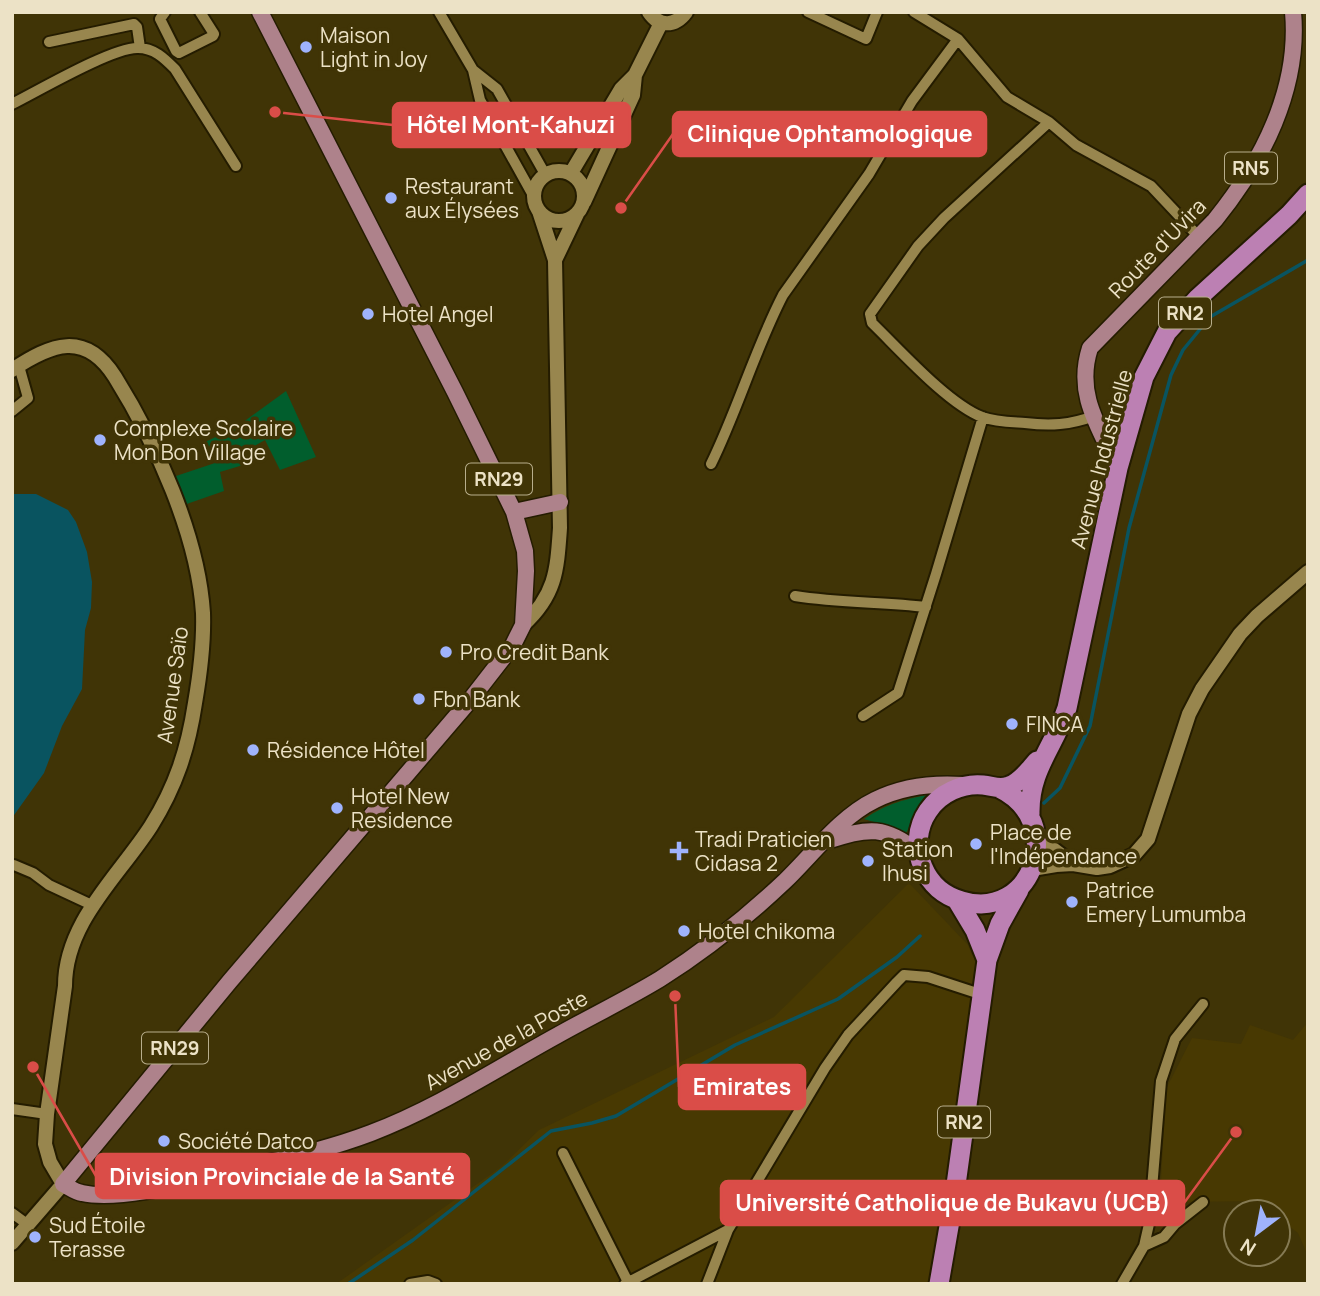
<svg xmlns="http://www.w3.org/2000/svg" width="1320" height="1296" font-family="Manrope,sans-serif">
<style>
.built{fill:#483902}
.green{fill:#015e2d}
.water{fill:#095460}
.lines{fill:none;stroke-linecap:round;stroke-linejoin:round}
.stream{stroke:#095460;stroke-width:3.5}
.street-casing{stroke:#241c00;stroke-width:14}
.secondary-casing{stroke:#241c00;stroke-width:18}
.primary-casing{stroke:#241c00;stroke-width:19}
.highway-casing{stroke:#241c00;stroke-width:23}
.street{stroke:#98864e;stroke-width:10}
.secondary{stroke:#98864e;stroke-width:14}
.primary{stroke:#ae828b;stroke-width:16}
.highway{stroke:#bc80b3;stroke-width:19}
.poi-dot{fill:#9fb3fd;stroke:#403406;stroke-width:2.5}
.labels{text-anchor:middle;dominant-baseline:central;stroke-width:7;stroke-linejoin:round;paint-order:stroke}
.shield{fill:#403406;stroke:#b8ae8c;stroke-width:2}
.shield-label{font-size:19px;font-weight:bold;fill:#ece2c6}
.poi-label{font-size:21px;fill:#ece2c6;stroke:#403406;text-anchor:start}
.street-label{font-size:21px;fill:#ece2c6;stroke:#403406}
.leader{fill:none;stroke:#da4d48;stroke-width:2.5}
.callout-dot{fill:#da4d48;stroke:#403406;stroke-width:2.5}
.callout{fill:#da4d48;stroke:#da4d48;stroke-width:2.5}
.callout-label{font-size:23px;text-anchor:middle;font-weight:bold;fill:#fff}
</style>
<rect width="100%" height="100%" fill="#403406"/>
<!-- built -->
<path class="built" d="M909,883L968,945L972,955L996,957L942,1284H336L501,1167L539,1130L774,1017Z
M1308,1022V1256L1298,1233L1278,1218V1212H1270L1256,1201L1179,1202L1161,1182L1166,1089L1192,1038L1241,1044L1250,1025L1293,1040Z"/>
<!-- green -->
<path class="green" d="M286,391L316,457L280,470L265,440L249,449L253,462L220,472L224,491L181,506L173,477L215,463L205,442L235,428Z
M933,794L919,808L905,835L884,825L864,819C888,803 905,799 933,794Z"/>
<!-- water -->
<path class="water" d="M12,494H36L68,510L76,522L87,552L92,582L91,608L85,630L82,689L62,726L44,773L12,818Z"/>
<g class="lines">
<!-- stream -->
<path class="stream" d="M1044,803L1060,788L1090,726L1129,528L1171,375L1183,350L1210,317L1308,260
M348,1284L413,1240L551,1131L592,1123L616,1116L735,1045L838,999L897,957L920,936"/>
<defs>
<path id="street" d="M165,12L160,19L176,51L179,53L213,36L214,34L200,12
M439,12L473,70L480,100L534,197
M808,12L866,39L877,12
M914,12L958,39L1007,97L1049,122L1076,145L1151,186L1199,237
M49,42L134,24L137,27L140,48
M473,70L497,89L545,174
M12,104C38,91 113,47 138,48C154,48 164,58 175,69L236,166
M1049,122L944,218L918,246L870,314L872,323C900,350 947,403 982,417C996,422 1011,422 1025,423C1050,426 1070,425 1094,416
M12,411L28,398L19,366
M711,464C738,409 755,349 783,295L869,174L912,101L958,39
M795,596C839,603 882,602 926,607
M863,716L898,693L936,574L983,417
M14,865L33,873L49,885L94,906
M12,1109L47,1114
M563,1153L628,1282
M12,1213L27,1224
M1144,1246L1164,1237L1175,1224L1203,1202
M410,1284L428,1281L436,1284
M625,1284L728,1230
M707,1284L728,1230L825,1068L848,1035L897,982L904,975L928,977L983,995
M1122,1284L1144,1246L1149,1224L1161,1081L1175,1039L1203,1004"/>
<path id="secondary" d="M649,12C659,27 675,27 686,12
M534 196a25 25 0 1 1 50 0a25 25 0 1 1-50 0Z
M571,173L621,89L635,75
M584,202L633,95L635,75L661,23
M555,260L577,214
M12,370C51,344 85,330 115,377C156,443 198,535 203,613C204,643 200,674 195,703C188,749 176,786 151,826C119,876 65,922 65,986L47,1114L45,1144L50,1162L63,1184L12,1243
M523,625C556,595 557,570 560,528L555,260L539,211
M1036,831L1045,843L1073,864
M1032,869L1056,865L1073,864L1097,868L1110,866L1134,855L1148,839L1189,714L1202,689L1240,634L1257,616L1308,572"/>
<path id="primary" d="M260,12L455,392L514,512L525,551L526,571L523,625L513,645L471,699L230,981L63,1184C69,1187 75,1192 82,1193C118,1201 181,1184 217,1175C268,1162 321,1152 371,1133C437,1108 496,1069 558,1035C592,1016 627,999 660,979C704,951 747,917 785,881C813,854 840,817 875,800C903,786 933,783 963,785
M1118,468C1099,427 1075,394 1090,348L1215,220C1262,162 1300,89 1293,12
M514,512L560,502
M830,840C868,827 886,826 918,852"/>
<path id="highway" d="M999,788C1068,821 1033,922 962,901C944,896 930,884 923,867C915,849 917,827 928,811C940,793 962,783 983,785C993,786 1000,790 1009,786C1021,782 1029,770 1037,761
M1030,814C1029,770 1054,747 1067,708L1118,468L1144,377L1167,332L1198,298L1289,215L1308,194
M957,900L975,930L987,960
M939,1284L955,1192L987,960L1000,924L1019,890"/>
</defs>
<!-- street casing -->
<use href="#street" class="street-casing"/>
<!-- secondary casing -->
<use href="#secondary" class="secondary-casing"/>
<!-- primary casing -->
<use href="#primary" class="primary-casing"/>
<!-- highway casing -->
<use href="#highway" class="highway-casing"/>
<!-- street -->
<use href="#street" class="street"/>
<!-- secondary -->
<use href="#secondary" class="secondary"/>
<!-- primary -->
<use href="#primary" class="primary"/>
<!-- highway -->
<use href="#highway" class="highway"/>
</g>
<!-- markers -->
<g class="poi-dot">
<circle cx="306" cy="47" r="7"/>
<circle cx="391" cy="198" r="7"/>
<circle cx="368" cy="314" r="7"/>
<circle cx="100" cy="440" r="7"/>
<circle cx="446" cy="652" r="7"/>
<circle cx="419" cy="699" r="7"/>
<circle cx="1012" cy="724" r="7"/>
<circle cx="253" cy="750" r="7"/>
<circle cx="337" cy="808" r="7"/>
<circle cx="976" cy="844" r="7"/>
<path d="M675.5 840.5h7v7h7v7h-7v7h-7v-7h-7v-7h7z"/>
<circle cx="868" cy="861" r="7"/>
<circle cx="1072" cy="902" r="7"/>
<circle cx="684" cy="931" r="7"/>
<circle cx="164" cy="1141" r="7"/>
<circle cx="35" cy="1237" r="7"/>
</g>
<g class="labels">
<!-- shield labels -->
<g class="shield">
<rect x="1225" y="152.5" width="52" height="31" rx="5"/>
<rect x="1159" y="297.5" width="52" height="31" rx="5"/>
<rect x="466" y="463.5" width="66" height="31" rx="5"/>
<rect x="142" y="1032.5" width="66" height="31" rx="5"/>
<rect x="938" y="1106.5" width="52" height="31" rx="5"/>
</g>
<g class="shield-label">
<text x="1251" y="168">RN5</text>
<text x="1185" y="313">RN2</text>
<text x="499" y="479">RN29</text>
<text x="175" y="1048">RN29</text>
<text x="964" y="1122">RN2</text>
</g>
<!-- poi labels -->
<g class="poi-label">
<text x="320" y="35">Maison<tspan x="320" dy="24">Light in Joy</tspan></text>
<text x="405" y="186">Restaurant<tspan x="405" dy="24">aux Élysées</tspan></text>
<text x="382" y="314">Hotel Angel</text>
<text x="114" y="428">Complexe Scolaire<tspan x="114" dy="24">Mon Bon Village</tspan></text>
<text x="460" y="652">Pro Credit Bank</text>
<text x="433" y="699">Fbn Bank</text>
<text x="1026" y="724">FINCA</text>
<text x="267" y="750">Résidence Hôtel</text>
<text x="351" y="796">Hotel New<tspan x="351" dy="24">Residence</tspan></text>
<text x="990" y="832">Place de<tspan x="990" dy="24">l'Indépendance</tspan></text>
<text x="695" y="839">Tradi Praticien<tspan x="695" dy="24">Cidasa 2</tspan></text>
<text x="882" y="849">Station<tspan x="882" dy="24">Ihusi</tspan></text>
<text x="1086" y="890">Patrice<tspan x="1086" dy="24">Emery Lumumba</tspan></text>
<text x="698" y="931">Hotel chikoma</text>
<text x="178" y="1141">Société Datco</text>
<text x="49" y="1225">Sud Étoile<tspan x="49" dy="24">Terasse</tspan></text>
</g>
<!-- street labels -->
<g class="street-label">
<text transform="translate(1157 248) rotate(-46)">Route d'Uvira</text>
<text transform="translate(1101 459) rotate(-75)">Avenue Industrielle</text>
<text transform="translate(172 685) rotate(-82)">Avenue Saïo</text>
<text transform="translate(506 1040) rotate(-29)">Avenue de la Poste</text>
</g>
</g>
<!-- callouts -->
<path class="leader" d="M275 112L393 125M621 208L673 134M675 996L679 1087M33 1067L96 1176M1236 1132L1184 1203"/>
<g class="callout-dot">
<circle cx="275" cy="112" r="7"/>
<circle cx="621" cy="208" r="7"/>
<circle cx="675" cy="996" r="7"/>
<circle cx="33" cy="1067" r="7"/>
<circle cx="1236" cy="1132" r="7"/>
</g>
<g class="callout">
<rect x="393" y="103" width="237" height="44" rx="7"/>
<rect x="673" y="112" width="313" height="44" rx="7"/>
<rect x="679" y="1065" width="126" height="44" rx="7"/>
<rect x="96" y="1154" width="373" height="44" rx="7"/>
<rect x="721" y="1181" width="463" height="44" rx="7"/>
</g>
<g class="callout-label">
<text x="511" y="133">Hôtel Mont-Kahuzi</text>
<text x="830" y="142">Clinique Ophtamologique</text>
<text x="742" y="1095">Emirates</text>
<text x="282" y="1185">Division Provinciale de la Santé</text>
<text x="953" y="1211">Université Catholique de Bukavu (UCB)</text>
</g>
<!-- border -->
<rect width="1320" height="1296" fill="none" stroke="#ece2c6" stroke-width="28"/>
<!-- north arrow -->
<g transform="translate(1257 1233) rotate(212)"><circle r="33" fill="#403406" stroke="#857a53" stroke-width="2"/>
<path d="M0-5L12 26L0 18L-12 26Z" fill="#9fb3fd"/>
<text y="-10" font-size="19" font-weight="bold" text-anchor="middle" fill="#ece2c6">N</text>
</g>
</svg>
